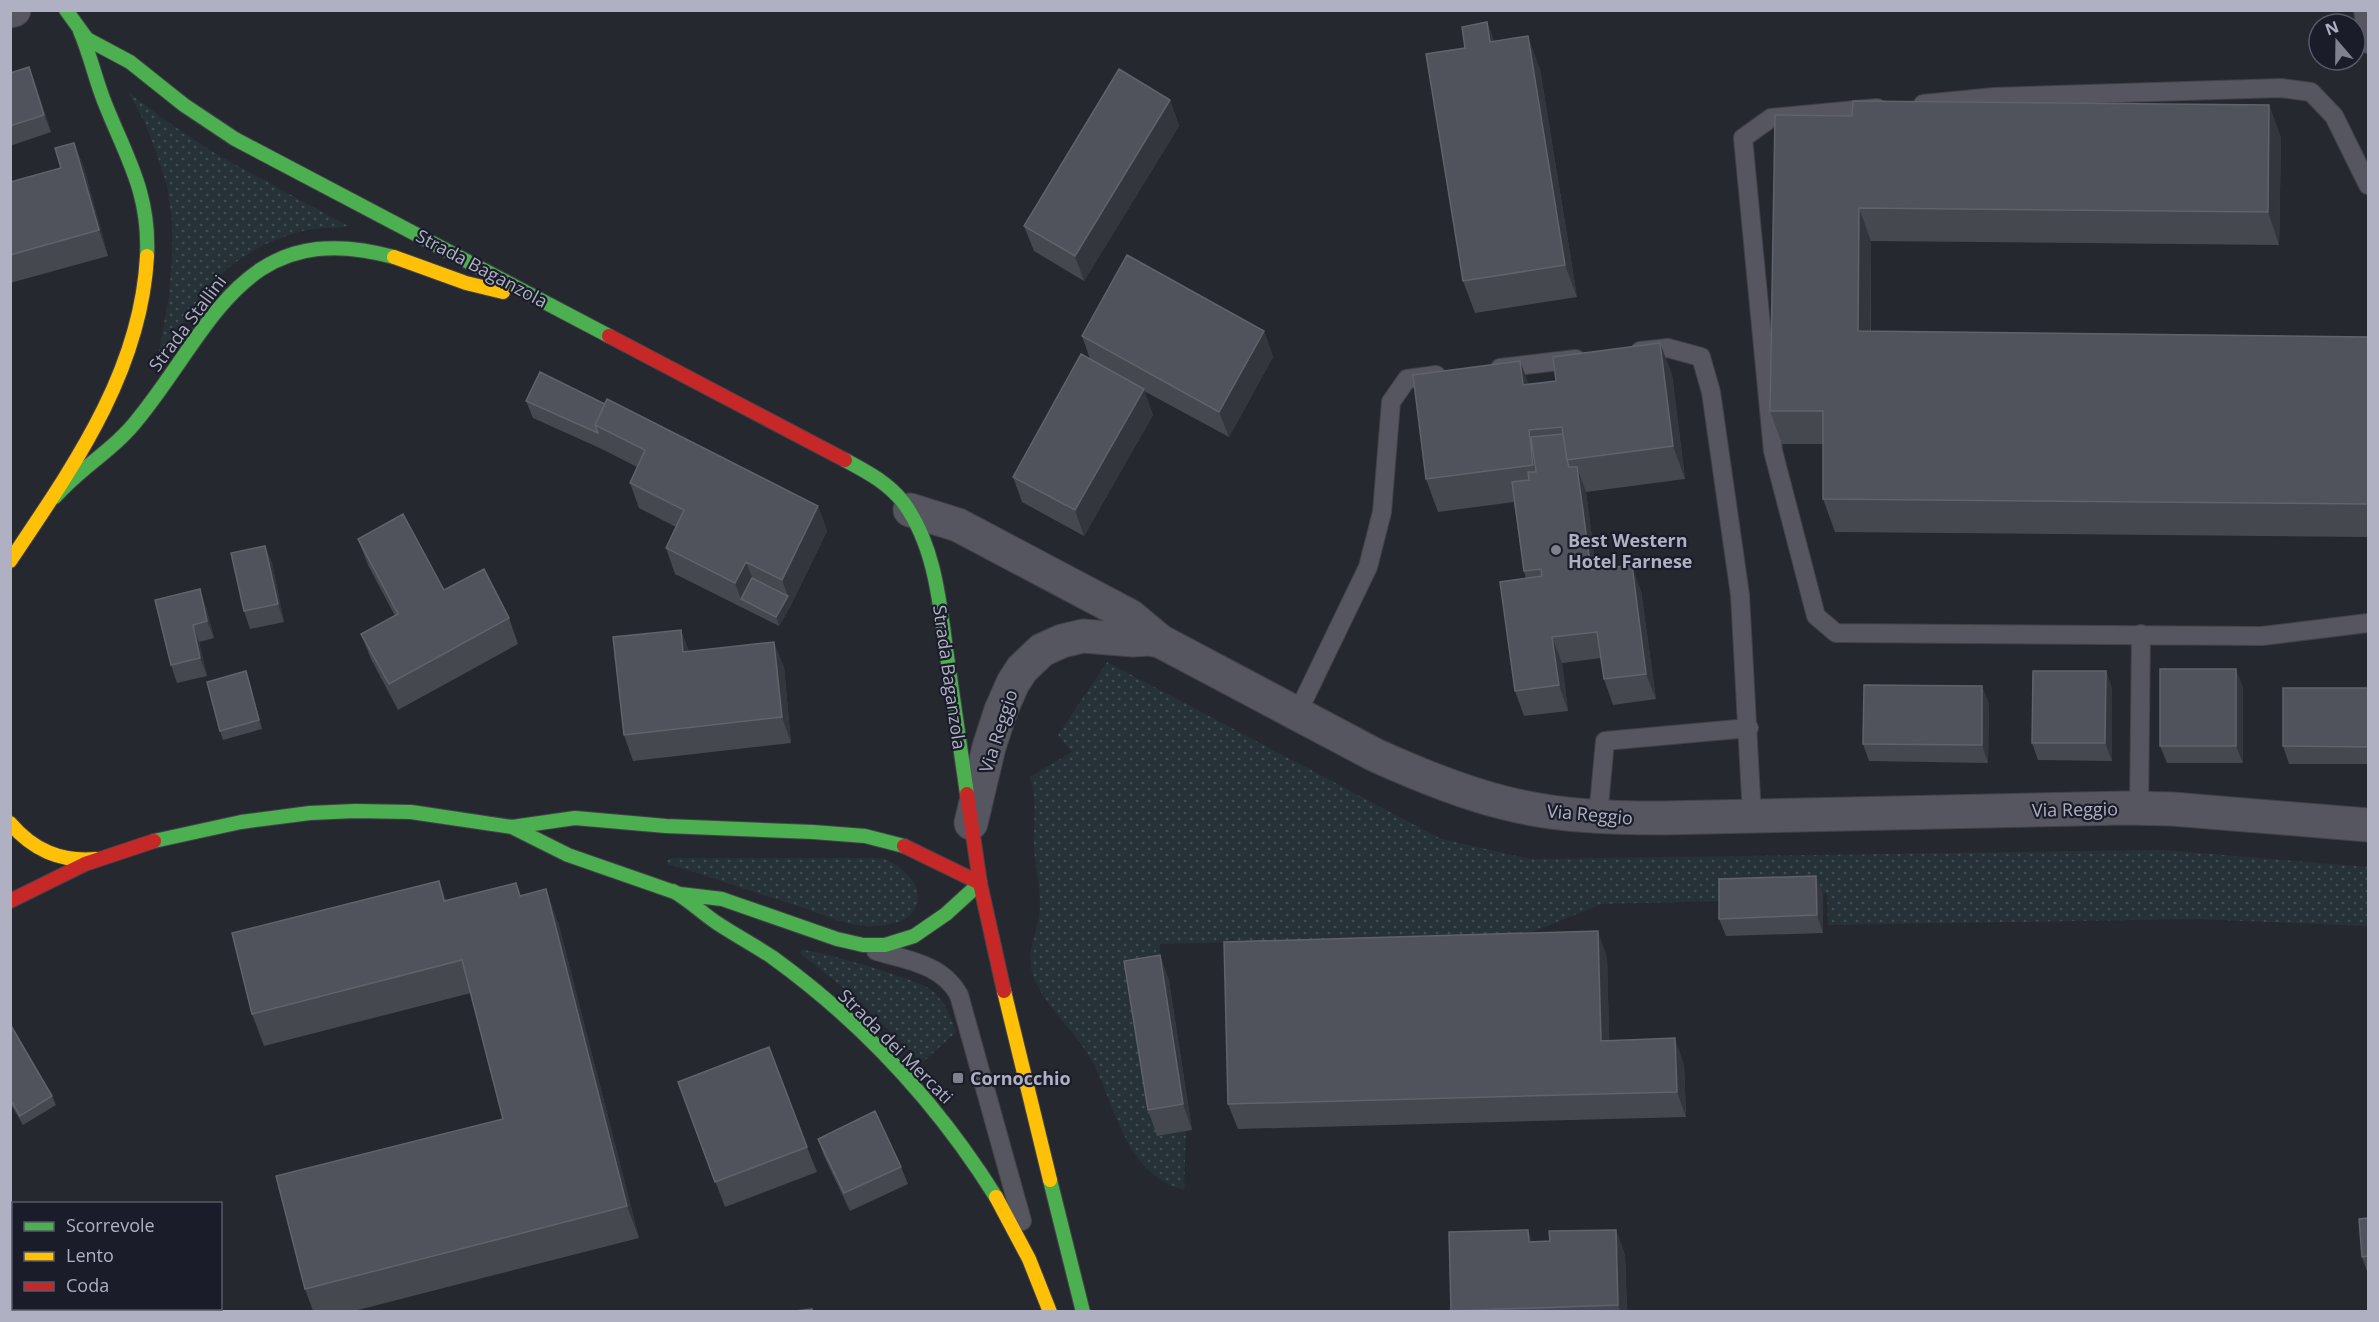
<svg xmlns="http://www.w3.org/2000/svg" width="2379" height="1322" font-family="'Open Sans',sans-serif">
<style>
.grass{fill:url(#grass-dots)}
.lines{fill:none;stroke-linecap:round;stroke-linejoin:round}
.lane-casing{stroke:#424249;stroke-width:20}
.street-casing{stroke:#424249;stroke-width:35}
.fast-casing{stroke:#424249;stroke-width:16}
.slow-casing{stroke:#424249;stroke-width:16}
.jam-casing{stroke:#424249;stroke-width:16}
.lane{stroke:#55565f;stroke-width:18}
.street{stroke:#55565f;stroke-width:33}
.fast{stroke:#4caf50;stroke-width:14}
.slow{stroke:#ffc107;stroke-width:14}
.jam{stroke:#c62828;stroke-width:14}
.wall{fill:#464850}
.shaded-wall{fill:#34363e}
.building{fill:#51535c;stroke:#60626c;stroke-width:1.5}
.poi-dot{fill:#7f818f;stroke:#1a1c2a;stroke-width:2}
.labels{text-anchor:middle;dominant-baseline:central;stroke-width:4.5;stroke-linejoin:round;paint-order:stroke}
.street-label{font-size:18px;fill:#afb1c2;stroke:#1a1c2a}
.poi-label{font-size:18px;font-weight:bold;fill:#afb1c2;stroke:#1a1c2a;text-anchor:start}
</style>
<defs>
<pattern id="grass-dots" width="8" height="8" patternUnits="userSpaceOnUse" patternTransform="scale(1.5)"><rect width="8" height="8" fill="#263238"/><path d="M2 2h.1M6 6h.1" fill="none" stroke="#434d53" stroke-width="1.8" stroke-linecap="round"/></pattern>
</defs>
<rect width="100%" height="100%" fill="#262830"/>
<!-- grass -->
<path class="grass" d="M129,93L165,120L216,154L348,226C337,229 323,227 312,229C266,238 229,261 200,297C186,315 175,342 158,357L169,296L172,259V220L167,186L157,154L145,123Z
M1107,662L1441,839L1531,859L2163,850L2368,867V926L2195,919L1828,925L1827,893L1726,896L1725,901L1602,904L1527,934L1160,944L1157,1136L1186,1131L1184,1190C1164,1184 1149,1174 1137,1157C1115,1126 1107,1086 1088,1054C1072,1029 1034,994 1031,967C1028,950 1036,934 1039,917C1042,895 1036,871 1034,849C1033,822 1038,803 1030,777L1072,752L1058,735Z
M671,858H881C901,863 930,890 913,912C903,924 880,927 866,926C845,925 824,915 804,908C759,894 714,878 668,864L667,861Z
M802,950C821,951 916,979 930,989C944,1000 951,1016 956,1032L922,1063L854,996L802,955L800,952Z"/>
<g class="lines">
<defs>
<path id="lane" d="M2363,10L2368,44
M1923,104L1994,97L2281,88L2311,92L2334,116L2368,185
M1877,108L1771,118L1743,138L1773,451L1816,616L1836,633L2262,636L2368,623
M1640,351L1668,348L1701,357L1711,392L1740,595L1752,816
M1500,368L1576,359
M1297,714L1368,567L1382,512L1391,402L1407,379L1436,375
M2139,808L2141,634
M1598,817L1605,741L1749,728
M876,951C907,960 942,964 959,995L1022,1221"/>
<path id="street" d="M10,11L14,10
M910,510L958,525L1130,616L1160,641
M971,823L989,747L1001,710L1013,683L1022,669L1042,650L1062,641L1083,636L1133,640L1149,639L1160,641L1375,755C1417,774 1460,792 1505,803C1556,816 1609,818 1662,818L2126,808L2172,809L2368,825"/>
<path id="fast" d="M66,10L87,39L130,62L184,105L235,139L609,336
M80,31C90,54 95,78 104,101C126,157 150,192 147,256
M845,460C867,472 887,482 903,502C937,548 940,609 948,663C954,707 961,750 967,794
M55,497C80,468 115,449 138,419C214,325 244,216 394,257
M512,827L568,855L680,894L722,899L837,939L863,945H885L914,936L946,914L980,883
M154,841L241,822L310,813L355,811L411,812L512,827L575,818L666,826L813,832L865,836L904,846
M673,891C689,900 702,913 717,923C735,935 754,945 772,957C862,1022 937,1103 996,1197
M1050,1180L1083,1312"/>
<path id="slow" d="M394,257L466,283L503,292
M10,561C73,467 141,372 147,256
M10,823C33,850 60,862 96,859
M1004,991L1050,1180
M996,1197L1029,1259L1050,1312"/>
<path id="jam" d="M609,336L845,460
M967,794L980,883L1004,991
M904,846L980,883
M10,901L85,864L154,841"/>
</defs>
<!-- lane casing -->
<use href="#lane" class="lane-casing"/>
<!-- street casing -->
<use href="#street" class="street-casing"/>
<!-- fast casing -->
<use href="#fast" class="fast-casing"/>
<!-- slow casing -->
<use href="#slow" class="slow-casing"/>
<!-- jam casing -->
<use href="#jam" class="jam-casing"/>
<!-- lane -->
<use href="#lane" class="lane"/>
<!-- street -->
<use href="#street" class="street"/>
<!-- fast -->
<use href="#fast" class="fast"/>
<!-- slow -->
<use href="#slow" class="slow"/>
<!-- jam -->
<use href="#jam" class="jam"/>
</g>
<!-- wall -->
<path class="wall" d="M1487,22L1494,41L1540,69L1577,297L1475,313L1463,281L1465,48Z
M29,67L51,132L10,146V73Z
M1170,100L1179,126L1084,281L1034,251L1024,226Z
M2269,105L2281,138L2279,245L1871,241V331L2368,337V537L1835,532L1823,499V444H1782L1770,411L1852,116Z
M74,143L84,168L108,256L10,283V182L61,168Z
M1264,331L1273,357L1229,437L1144,391L1153,415L1084,536L1022,502L1013,477L1090,359L1082,336Z
M1660,343L1672,375L1685,479L1586,492L1596,570L1641,591L1656,699L1613,705L1604,679L1601,658L1562,663L1568,711L1524,716L1515,691L1526,579L1524,571L1514,502L1438,512L1426,479L1520,361L1528,384L1556,381Z
M526,401L605,404L818,506L827,531L791,605L779,626L675,574L666,548L676,527L639,508L630,483L637,467L604,450L533,418Z
M358,539L444,590L509,618L518,644L398,710L371,659L361,634L395,616L368,565Z
M265,546L272,563L284,622L250,629L244,611Z
M155,600L206,607L214,638L199,642L207,676L177,683L171,665Z
M681,630L689,652L784,667L791,743L633,761L624,735Z
M2106,671L2112,689V761L2038,760L2032,743Z
M249,680L262,729L223,740L220,731Z
M1982,686L1989,704L1988,763L1869,761L1863,744Z
M2243,687V763H2167L2160,746Z
M2368,688V764H2289L2283,746Z
M439,881L446,900L521,896L558,922L639,1238L354,1311H313L305,1289L503,1119L471,993L264,1046L252,1014Z
M1823,894V933L1726,936L1719,919Z
M1160,955L1169,981L1192,1130L1157,1136L1148,1110Z
M1607,957L1609,1040L1684,1064L1686,1117L1238,1129L1228,1104Z
M10,1024L52,1096L56,1105L23,1125L10,1103Z
M678,1082L807,1147L817,1172L725,1207Z
M818,1139L901,1167L908,1184L850,1211L824,1156Z
M2368,1218V1274L2362,1257Z
M1616,1230L1625,1255L1627,1311H1451L1532,1241H1550Z"/>
<!-- shaded-wall -->
<path class="shaded-wall" d="M1487,22L1499,55L1490,42Z
M1528,36L1540,69L1577,297L1565,265Z
M29,67L36,85L51,132L44,115Z
M1170,100L1179,126L1084,281L1075,256Z
M2269,105L2281,138L2279,245L2268,212Z
M74,143L84,168L108,256L99,230Z
M1859,208L1871,241L1870,364L1858,331Z
M1264,331L1273,357L1229,437L1219,412Z
M1660,343L1672,375L1685,479L1673,446Z
M1520,361L1532,393L1523,385Z
M1144,389L1153,415L1084,536L1075,510Z
M1529,430L1540,463L1545,498L1533,465Z
M1577,467L1586,492L1600,596L1591,570Z
M818,506L827,531L791,605L779,626L776,617L788,596L782,580Z
M265,546L272,563L284,622L278,604Z
M746,562L756,587L741,599L735,583Z
M1632,565L1641,591L1656,699L1646,674Z
M200,589L206,607L214,638L207,621Z
M193,625L199,642L207,676L200,658Z
M681,630L690,655L683,652Z
M1552,637L1562,663L1568,711L1559,685Z
M774,642L784,667L791,743L782,717Z
M2236,669L2243,687V763L2236,746Z
M246,671L249,680L262,729L259,720Z
M2106,671L2112,689V761L2105,743Z
M1982,686L1989,704L1988,763L1982,745Z
M1816,876L1823,894V933L1817,915Z
M439,881L451,913L444,901Z
M546,889L558,922L639,1238L627,1206Z
M1598,931L1607,957L1610,1066L1601,1041Z
M1160,955L1169,981L1192,1130L1183,1104Z
M1675,1038L1684,1064L1686,1117L1677,1092Z
M1528,1230L1538,1256L1529,1242Z
M1616,1230L1625,1255L1627,1311H1620L1618,1305Z"/>
<!-- building -->
<path class="building" d="M1487,22L1490,42L1528,36L1565,265L1463,281L1426,54L1465,48L1462,27Z
M29,67L44,115L10,126V73Z
M1119,69L1170,100L1075,256L1024,226Z
M1853,101L2269,105L2268,212L1859,208L1858,331L2368,337V504L1823,499V411H1770L1775,115L1852,116Z
M74,143L99,230L10,255V182L61,168L55,148Z
M1127,255L1264,331L1219,412L1082,336Z
M1660,343L1673,446L1567,460L1562,427L1529,430L1533,465L1426,479L1413,375L1520,361L1523,385L1556,381L1553,357Z
M1081,354L1144,389L1075,510L1013,477Z
M540,372L605,404L595,425L598,433L526,401Z
M607,399L818,506L782,580L746,562L735,583L666,548L684,510L630,483L645,450L595,425Z
M1563,434L1567,460L1569,467H1577L1591,570L1632,565L1646,674L1604,679L1597,632L1552,637L1559,685L1515,691L1500,582L1542,576L1541,569L1524,571L1512,482L1529,480L1528,472H1536L1531,437Z
M403,514L444,590L484,569L509,618L389,684L361,634L398,614L358,539Z
M265,546L278,604L244,611L231,553Z
M752,578L788,596L776,617L741,599Z
M200,589L207,621L193,625L200,658L171,665L155,600Z
M681,630L683,652L774,642L782,717L624,735L613,637Z
M2160,669H2236V746H2160Z
M246,671L259,720L220,731L207,682Z
M2033,671H2106L2105,743H2032Z
M1864,685L1982,686V745L1863,744Z
M2283,688H2368V747L2283,746Z
M1816,876L1817,915L1719,919V879Z
M439,881L444,901L516,883L520,896L546,889L627,1206L305,1289L276,1176L503,1119L462,960L252,1014L232,933Z
M1598,931L1601,1041L1675,1038L1677,1092L1228,1104L1224,942Z
M1160,955L1183,1104L1148,1110L1124,961Z
M10,1024L52,1096L20,1116L10,1099Z
M769,1047L807,1147L715,1182L678,1082Z
M875,1111L901,1167L844,1193L818,1139Z
M2368,1218V1256L2362,1257L2359,1219Z
M1528,1230L1529,1242L1550,1241L1549,1231L1616,1230L1618,1305L1451,1311L1449,1232Z
M812,1309L813,1311H795Z"/>
<!-- markers -->
<g class="poi-dot">
<circle cx="1556" cy="550" r="6"/>
<rect x="952" y="1072" width="12" height="12" rx="3"/>
</g>
<g class="labels">
<!-- street labels -->
<g class="street-label">
<text transform="translate(482 268) rotate(28)">Strada Baganzola</text>
<text transform="translate(187 323) rotate(-53)">Strada Stallini</text>
<text transform="translate(950 677) rotate(82)">Strada Baganzola</text>
<text transform="translate(998 731) rotate(-72)">Via Reggio</text>
<text transform="translate(2075 809) rotate(-1)">Via Reggio</text>
<text transform="translate(1590 814) rotate(5)">Via Reggio</text>
<text transform="translate(896 1046) rotate(45)">Strada dei Mercati</text>
</g>
<!-- poi labels -->
<g class="poi-label">
<text x="1568" y="540">Best Western<tspan x="1568" dy="21">Hotel Farnese</tspan></text>
<text x="970" y="1078">Cornocchio</text>
</g>
</g>
<!-- border -->
<rect width="2379" height="1322" fill="none" stroke="#afb1c2" stroke-width="24"/>
<!-- legend -->
<rect x="12" y="1202" width="210" height="108" fill="#1a1c2a" stroke="#565867" stroke-width="1.5"/>
<rect x="24" y="1222" width="30" height="9" fill="#4caf50" stroke="#565867" stroke-width="1.5"/>
<text x="66" y="1232" font-size="18" fill="#afb1c2">Scorrevole</text>
<rect x="24" y="1252" width="30" height="9" fill="#ffc107" stroke="#565867" stroke-width="1.5"/>
<text x="66" y="1262" font-size="18" fill="#afb1c2">Lento</text>
<rect x="24" y="1282" width="30" height="9" fill="#c62828" stroke="#565867" stroke-width="1.5"/>
<text x="66" y="1292" font-size="18" fill="#afb1c2">Coda</text>
<!-- north arrow -->
<g transform="translate(2337 42) rotate(340)"><circle r="28" fill="#1a1c2a" stroke="#565867" stroke-width="1.5"/>
<path d="M0-4.5L10 22L0 15L-10 22Z" fill="#7f818f"/>
<text y="-9" font-size="16" font-weight="bold" text-anchor="middle" fill="#afb1c2">N</text>
</g>
</svg>
